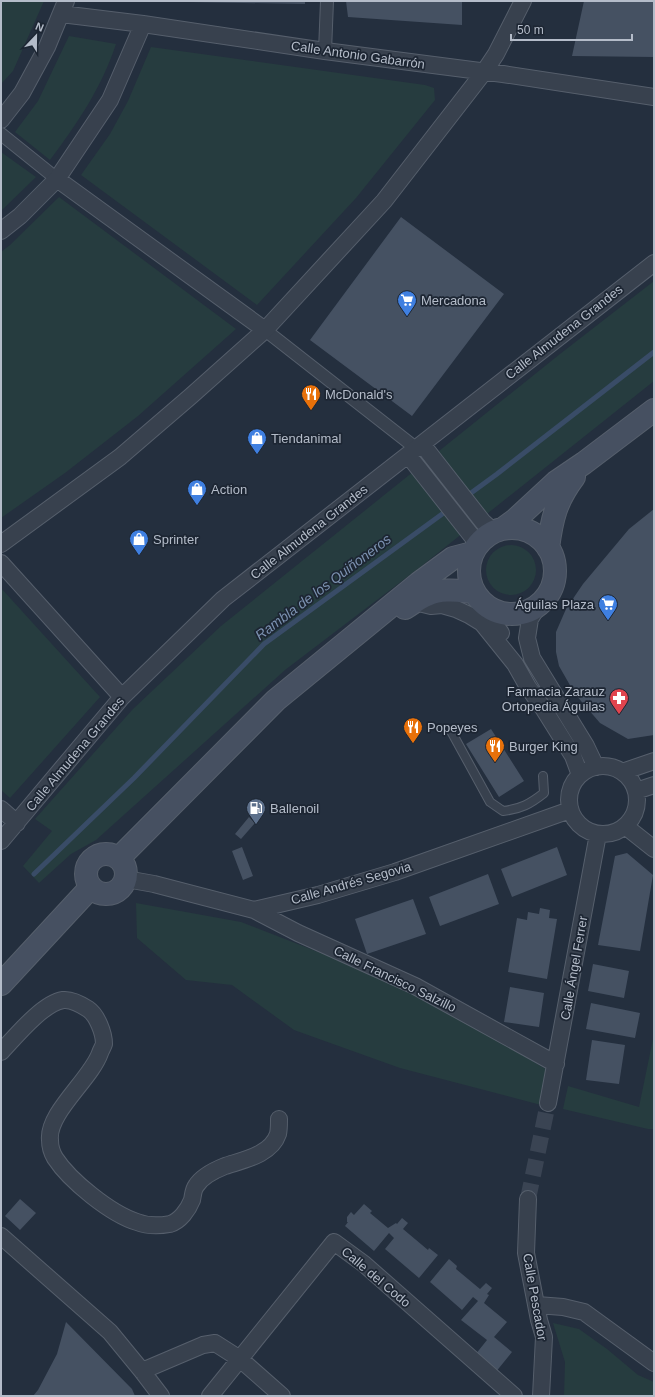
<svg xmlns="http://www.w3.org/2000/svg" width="655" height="1397" font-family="Helvetica,sans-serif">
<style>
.green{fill:#263c3f}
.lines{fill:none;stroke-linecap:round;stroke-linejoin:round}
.stream{stroke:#394c67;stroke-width:5}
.building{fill:#455162}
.minor-tunnel{stroke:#3a4453;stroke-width:16;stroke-dasharray:16 8;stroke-linecap:butt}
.service-casing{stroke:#565f6c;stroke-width:10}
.pedestrian-casing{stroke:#565f6c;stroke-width:14}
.minor-casing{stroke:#565f6c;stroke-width:18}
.secondary-casing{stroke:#565f6c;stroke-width:24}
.service{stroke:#38414e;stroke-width:8}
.pedestrian{stroke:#38414e;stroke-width:12}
.minor{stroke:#38414e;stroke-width:16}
.secondary{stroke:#465061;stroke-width:22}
.labels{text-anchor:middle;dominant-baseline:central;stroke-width:3.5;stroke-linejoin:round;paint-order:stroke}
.street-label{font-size:13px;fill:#b4bcc9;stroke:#1d2633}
.poi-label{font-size:13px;fill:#b4bcc9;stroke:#1d2633;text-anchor:start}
.water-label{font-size:14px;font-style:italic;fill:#7c92b1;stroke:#1d2633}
</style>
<rect width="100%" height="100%" fill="#242f3e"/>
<!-- green -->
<path class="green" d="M1,1H44L13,71L1,84Z
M69,36L116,44C102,87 77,124 50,160L15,132L38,101Z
M151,47L425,85L434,88L435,100L356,198L257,305L81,175L110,134L128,101Z
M1,152L36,177L1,211Z
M59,197L236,329L138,416L65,473L1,518V252L10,245Z
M654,281V381L419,568L285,670L96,840L71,854L39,883L23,866L52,831L35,819L133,709L221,626L560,354Z
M486 570a25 25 0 1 1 50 0a25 25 0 1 1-50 0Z
M1,588L100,697L10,798L1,790Z
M136,903L241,922L362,969L426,998L549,1071L541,1105L400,1068L294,1030L232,985L186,980L137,938Z
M654,1034V1129H648L563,1109L568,1086L639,1107Z
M553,1323L579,1329L607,1349L638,1375L654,1382V1396H564L565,1362Z"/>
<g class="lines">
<!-- stream -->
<path class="stream" d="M34,874L134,778L264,644L497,474L654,352"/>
</g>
<!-- building -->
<path class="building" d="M190,1H305V4L190,2Z
M346,1H462V25L348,17Z
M584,1H654V57L572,56Z
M401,217L504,294L412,416L310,340Z
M654,509V735L628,739L600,723L575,694L559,666L556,652V632L566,609L583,584L629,529Z
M491,729L524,781L499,797L466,744Z
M249,817L255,823L241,839L235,834Z
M242,847L253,876L243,880L232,851Z
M557,847L567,875L512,897L501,869Z
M627,853L653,875L640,951L598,945L615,856Z
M488,874L499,904L440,926L429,897Z
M413,899L426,934L367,954L355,919Z
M540,908L550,910L549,918L557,919L547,979L508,972L517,918L527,920L528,912L539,914Z
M593,964L629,971L624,998L588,991Z
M510,987L544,993L539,1027L504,1022Z
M591,1003L640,1013L635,1038L586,1029Z
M592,1040L625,1045L619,1084L586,1080Z
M20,1199L36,1213L20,1230L5,1216Z
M364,1204L372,1211L370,1213L388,1228L396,1223L397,1224L402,1218L408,1223L403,1229L428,1250L429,1248L438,1255L419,1278L385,1249L394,1238L389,1233L374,1251L345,1226L348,1222H347V1217L351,1212L354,1215Z
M449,1259L457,1266L456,1269L480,1289L486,1283L492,1288L487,1294L489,1295L484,1303L507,1322L494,1337L512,1352L495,1373L475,1355L487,1340L461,1320L478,1301L473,1297L462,1310L430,1282Z
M66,1322L132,1389L135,1396H33L38,1390L57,1354Z"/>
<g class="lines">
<!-- minor-tunnel -->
<path class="minor-tunnel" d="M528,1199L548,1103"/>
<defs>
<path id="service" d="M451,731L490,802L503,811C521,809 530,804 544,793L543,776"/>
<path id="pedestrian" d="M325,51L327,1
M1,134L57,179
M265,330L417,449"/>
<path id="minor" d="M61,14L143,24L325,51L503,74L654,97
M1,120L22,93L47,47L66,1
M57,179L265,330
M1,231L20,216L57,179L110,100L143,24
M422,444L483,522L494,532
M408,455L478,544
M1,544L120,457L191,396L265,330L384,201L484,72L496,54L523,1
M1,563L122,697
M482,601L489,616L501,633
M415,602L431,606L442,605L456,609L469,615L482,623L515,664L528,687L543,708L573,756L580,775
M540,603L530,619L527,638L532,658L586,746L596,767
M569 800a34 34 0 1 1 68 0a34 34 0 1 1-68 0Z
M622,772L654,761
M636,791L654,785
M1,809L17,823
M625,826L654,849
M1,841L122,697L223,599L654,263
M126,879L154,884L254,910L318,895L395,872L570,810
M254,910L298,933L415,986L556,1064
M1,1052C15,1037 43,1003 63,1000C72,999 82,1005 88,1009C97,1015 104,1033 104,1044C103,1047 101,1050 100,1053C91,1079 47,1113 50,1140C50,1145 52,1153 55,1158C70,1181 111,1214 137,1222C147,1226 159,1226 170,1224C180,1221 188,1210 192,1200C193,1196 193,1190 196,1186C202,1176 215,1170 225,1166C243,1160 271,1155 278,1134C279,1130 279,1124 279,1119
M548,1103L598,834
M528,1199L526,1253L539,1320L544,1337L541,1396
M1,1236L110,1332L142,1371L161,1396
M537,1305L563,1307L584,1312L654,1363
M142,1371L203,1345L215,1343L240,1359L282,1396
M210,1396L334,1242L364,1264L514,1396"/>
<path id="secondary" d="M504,528L515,520L556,482L584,463L654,410
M469 571a43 43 0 1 1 86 0a43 43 0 1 1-86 0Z
M548,548C552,518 556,501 574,477
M405,608C412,604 419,598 427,595C442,588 459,591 474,592
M86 874a20 20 0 1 1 40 0a20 20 0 1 1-40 0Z
M119,858L276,700L419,583L453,558L472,553
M1,984L91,887"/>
</defs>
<!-- service casing -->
<use href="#service" class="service-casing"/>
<!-- pedestrian casing -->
<use href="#pedestrian" class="pedestrian-casing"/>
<!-- minor casing -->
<use href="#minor" class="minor-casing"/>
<!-- secondary casing -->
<use href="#secondary" class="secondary-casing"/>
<!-- service -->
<use href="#service" class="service"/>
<!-- pedestrian -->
<use href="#pedestrian" class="pedestrian"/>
<!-- minor -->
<use href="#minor" class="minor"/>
<!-- secondary -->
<use href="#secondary" class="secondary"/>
</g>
<!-- icons -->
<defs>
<symbol id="supermarket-pin" viewBox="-11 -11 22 30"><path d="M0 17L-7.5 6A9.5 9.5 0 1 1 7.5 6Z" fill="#3f7fe0" stroke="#1d2633"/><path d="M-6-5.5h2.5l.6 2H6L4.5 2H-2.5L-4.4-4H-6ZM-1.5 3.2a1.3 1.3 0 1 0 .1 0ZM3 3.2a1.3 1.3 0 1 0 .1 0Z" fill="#fff"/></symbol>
<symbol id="restaurant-pin" viewBox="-11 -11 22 30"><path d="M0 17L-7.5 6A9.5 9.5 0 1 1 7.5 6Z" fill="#e8710a" stroke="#1d2633"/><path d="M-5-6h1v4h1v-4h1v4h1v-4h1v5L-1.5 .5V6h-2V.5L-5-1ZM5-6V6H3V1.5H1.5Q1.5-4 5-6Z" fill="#fff"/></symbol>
<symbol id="shop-pin" viewBox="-11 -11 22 30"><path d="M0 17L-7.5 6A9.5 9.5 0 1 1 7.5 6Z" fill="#3f7fe0" stroke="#1d2633"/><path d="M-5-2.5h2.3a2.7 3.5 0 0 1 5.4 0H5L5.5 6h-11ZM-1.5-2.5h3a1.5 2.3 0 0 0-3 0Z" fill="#fff"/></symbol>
<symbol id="pharmacy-pin" viewBox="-11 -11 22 30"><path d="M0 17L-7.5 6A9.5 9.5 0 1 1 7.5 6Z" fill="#e0444e" stroke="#1d2633"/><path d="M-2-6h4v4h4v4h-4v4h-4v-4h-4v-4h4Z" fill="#fff"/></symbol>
<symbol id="fuel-pin" viewBox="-11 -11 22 30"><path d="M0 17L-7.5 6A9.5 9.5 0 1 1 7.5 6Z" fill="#5c6f8a" stroke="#1d2633"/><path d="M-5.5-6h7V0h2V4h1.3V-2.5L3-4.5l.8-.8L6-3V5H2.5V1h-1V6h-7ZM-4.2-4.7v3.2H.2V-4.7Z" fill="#fff"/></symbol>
</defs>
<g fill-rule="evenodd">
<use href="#supermarket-pin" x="396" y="289" width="22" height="30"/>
<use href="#restaurant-pin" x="300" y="383" width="22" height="30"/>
<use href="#shop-pin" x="246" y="427" width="22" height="30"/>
<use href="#shop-pin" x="186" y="478" width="22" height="30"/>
<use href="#shop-pin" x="128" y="528" width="22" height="30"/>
<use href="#supermarket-pin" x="597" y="593" width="22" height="30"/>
<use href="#pharmacy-pin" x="608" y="687" width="22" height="30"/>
<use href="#restaurant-pin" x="402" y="716" width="22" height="30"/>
<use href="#restaurant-pin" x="484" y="735" width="22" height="30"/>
<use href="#fuel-pin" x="245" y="797" width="22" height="30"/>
</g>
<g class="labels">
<!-- street labels -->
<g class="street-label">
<text transform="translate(358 55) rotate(8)">Calle Antonio Gabarrón</text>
<text transform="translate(564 332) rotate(-38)">Calle Almudena Grandes</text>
<text transform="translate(309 532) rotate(-38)">Calle Almudena Grandes</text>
<text transform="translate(75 754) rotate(-50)">Calle Almudena Grandes</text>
<text transform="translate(351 883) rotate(-16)">Calle Andrés Segovia</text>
<text transform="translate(574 968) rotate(-80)">Calle Ángel Ferrer</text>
<text transform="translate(395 979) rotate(26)">Calle Francisco Salzillo</text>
<text transform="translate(376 1277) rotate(40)">Calle del Codo</text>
<text transform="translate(535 1297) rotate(80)">Calle Pescador</text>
</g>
<!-- poi labels -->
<g class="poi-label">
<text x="421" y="300">Mercadona</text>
<text x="325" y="394">McDonald's</text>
<text x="271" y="438">Tiendanimal</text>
<text x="211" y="489">Action</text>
<text x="153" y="539">Sprinter</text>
<text x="594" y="604" text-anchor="end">Águilas Plaza</text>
<text x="605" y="691" text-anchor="end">Farmacia Zarauz<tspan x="605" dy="15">Ortopedia Águilas</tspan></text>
<text x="427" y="727">Popeyes</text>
<text x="509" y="746">Burger King</text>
<text x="270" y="808">Ballenoil</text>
</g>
<!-- water labels -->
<g class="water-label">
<text transform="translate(323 587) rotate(-37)">Rambla de los Quiñoneros</text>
</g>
</g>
<!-- border -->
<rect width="655" height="1397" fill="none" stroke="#b4bcc9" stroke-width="4"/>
<!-- north arrow -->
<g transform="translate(36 36) rotate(22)" stroke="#1d2633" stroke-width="3" paint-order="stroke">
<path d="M0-3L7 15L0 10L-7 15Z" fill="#b4bcc9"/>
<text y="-6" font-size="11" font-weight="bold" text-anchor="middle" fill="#b4bcc9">N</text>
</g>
<!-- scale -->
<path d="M511 34v6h121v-6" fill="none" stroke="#b4bcc9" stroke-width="2"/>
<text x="517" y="34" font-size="12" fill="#b4bcc9" stroke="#1d2633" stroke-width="3" paint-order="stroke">50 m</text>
</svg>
